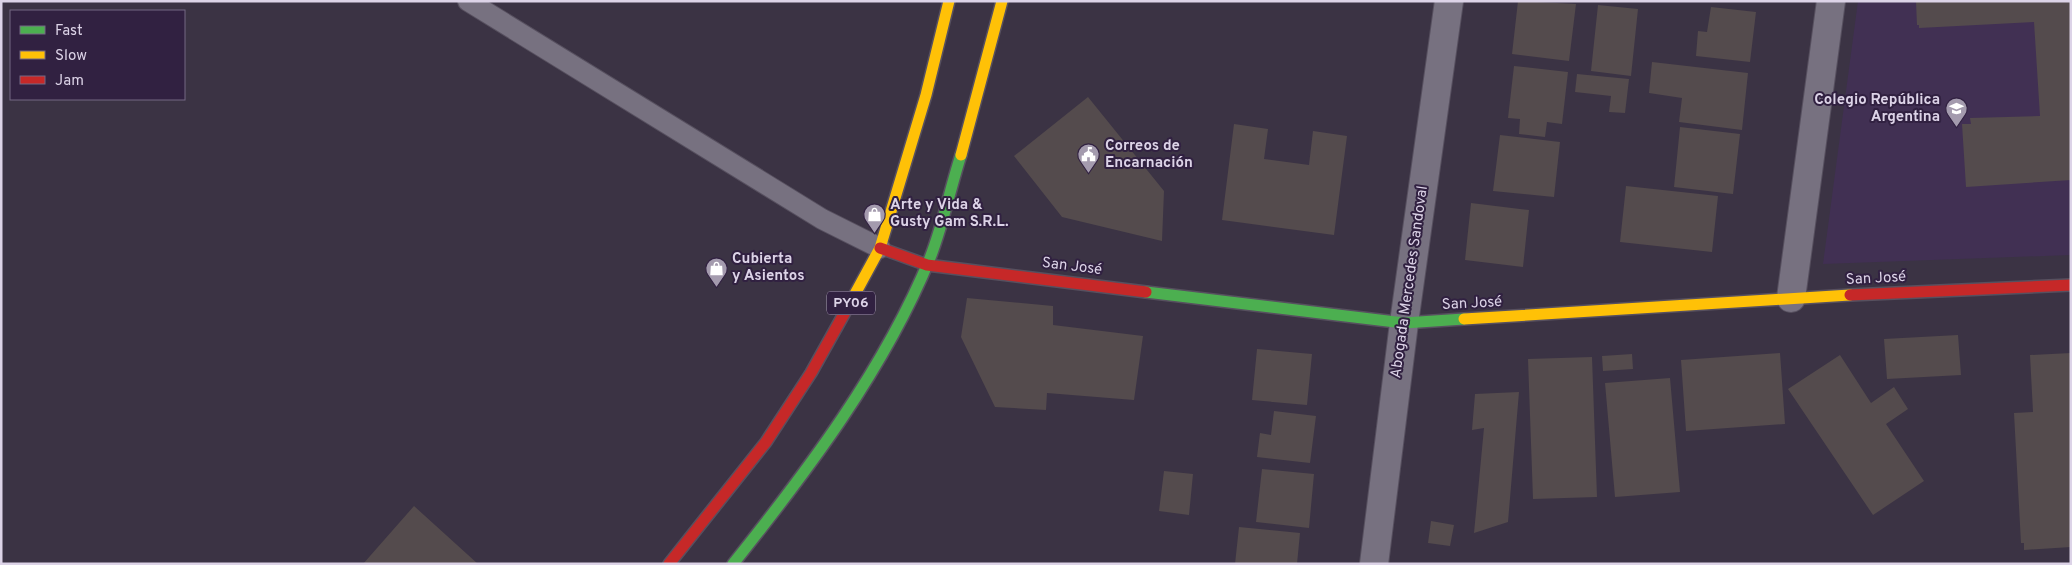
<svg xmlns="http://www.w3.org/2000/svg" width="2072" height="565" font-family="Overpass,sans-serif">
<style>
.built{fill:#413053}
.building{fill:#544b4d}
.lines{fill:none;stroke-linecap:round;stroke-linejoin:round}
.lane-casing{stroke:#57505f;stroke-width:22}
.street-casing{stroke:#57505f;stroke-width:30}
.fast-casing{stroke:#57505f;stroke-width:14}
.slow-casing{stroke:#57505f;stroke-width:14}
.jam-casing{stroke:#57505f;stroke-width:14}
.lane{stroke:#777180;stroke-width:20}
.street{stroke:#777180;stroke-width:28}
.fast{stroke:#4caf50;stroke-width:11}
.slow{stroke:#ffc107;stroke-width:11}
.jam{stroke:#c62828;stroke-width:11}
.labels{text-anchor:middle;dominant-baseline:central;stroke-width:4;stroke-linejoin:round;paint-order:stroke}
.shield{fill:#312141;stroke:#a99eb5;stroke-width:1}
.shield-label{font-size:14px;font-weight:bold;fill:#dcd3e7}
.poi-label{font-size:15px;font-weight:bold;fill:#dcd3e7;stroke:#312141;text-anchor:start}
.street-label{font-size:15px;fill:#dcd3e7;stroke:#312141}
</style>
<rect width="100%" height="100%" fill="#3b3344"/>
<!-- built -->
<path class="built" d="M1858,1H2071V255L1823,264Z"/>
<!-- building -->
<path class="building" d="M1518,1L1576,4L1569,61L1512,54Z
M1916,1H2071V180L1966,187L1962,124H1971L1970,118L2040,116L2034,22L1919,28V25H1917Z
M1598,5L1638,9L1631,76L1591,71Z
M1711,7L1756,12L1750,62L1696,56L1698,31L1707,32Z
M1652,62L1748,73L1742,130L1679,122L1682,98L1649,93Z
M1514,66L1568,72L1562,124L1547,122L1545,137L1519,134L1520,119L1508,118Z
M1577,74L1629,79L1625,113L1609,112L1611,96L1575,92Z
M1088,97L1164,191L1162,241L1062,217L1014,156Z
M1234,124L1268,129L1264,159L1309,165L1313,131L1347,136L1334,235L1222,220Z
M1680,127L1740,134L1733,194L1674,187Z
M1500,135L1560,142L1554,197L1493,191Z
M1626,186L1718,196L1712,252L1620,242Z
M1471,203L1529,210L1523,267L1465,260Z
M967,298L1053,306V325L1143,336L1134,400L1047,393L1046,410L995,407L961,337Z
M1958,335L1961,375L1887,379L1884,339Z
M1257,349L1312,354L1307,405L1252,400Z
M1780,353L1785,424L1686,431L1681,360Z
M2071,353V547L2024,550V543H2021L2014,413L2033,412L2030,355Z
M1632,354L1633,369L1603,371L1602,356Z
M1840,355L1871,403L1894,387L1908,409L1886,424L1924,481L1873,515L1788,389Z
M1592,357L1597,497L1533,499L1528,359Z
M1670,378L1680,492L1615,497L1605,383Z
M1519,392L1508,522L1474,533L1484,428L1472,430L1475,394Z
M1274,411L1316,416L1310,463L1257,457L1260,433L1271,435Z
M1262,469L1314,474L1309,528L1256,522Z
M1164,471L1193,474L1189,515L1159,511Z
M414,506L478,564H363Z
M1431,521L1454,525L1450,546L1428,543Z
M1239,527L1300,533L1297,564H1235Z"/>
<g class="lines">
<defs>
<path id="lane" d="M468,1L822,219L880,248"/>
<path id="street" d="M1791,298L1831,1
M1374,564L1404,323L1449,1"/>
<path id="fast" d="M1146,292L1404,323L1464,319
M733,564C808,470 884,370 930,258C943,225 950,189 961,155"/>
<path id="slow" d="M961,155L1002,1
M849,305L880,248L926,95L949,1
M1464,319L1850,295"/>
<path id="jam" d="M880,248L927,265L1146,292
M1850,295L2071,285
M669,564L766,442L811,373L849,305"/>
</defs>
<!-- lane casing -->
<use href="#lane" class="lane-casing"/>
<!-- street casing -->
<use href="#street" class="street-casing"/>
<!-- fast casing -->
<use href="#fast" class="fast-casing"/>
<!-- slow casing -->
<use href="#slow" class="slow-casing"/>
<!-- jam casing -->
<use href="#jam" class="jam-casing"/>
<!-- lane -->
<use href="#lane" class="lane"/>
<!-- street -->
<use href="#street" class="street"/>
<!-- fast -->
<use href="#fast" class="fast"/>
<!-- slow -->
<use href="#slow" class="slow"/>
<!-- jam -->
<use href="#jam" class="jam"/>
</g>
<!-- icons -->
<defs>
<symbol id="school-pin" viewBox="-11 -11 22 30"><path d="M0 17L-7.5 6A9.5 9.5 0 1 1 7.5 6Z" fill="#a49bae" stroke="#312141"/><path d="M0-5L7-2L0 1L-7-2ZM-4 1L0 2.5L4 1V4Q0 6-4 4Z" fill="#fff"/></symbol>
<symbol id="civic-pin" viewBox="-11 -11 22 30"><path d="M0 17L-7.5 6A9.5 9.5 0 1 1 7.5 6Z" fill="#a49bae" stroke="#312141"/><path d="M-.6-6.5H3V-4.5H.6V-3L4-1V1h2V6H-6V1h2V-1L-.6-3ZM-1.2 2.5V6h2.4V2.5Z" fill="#fff"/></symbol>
<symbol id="shop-pin" viewBox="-11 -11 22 30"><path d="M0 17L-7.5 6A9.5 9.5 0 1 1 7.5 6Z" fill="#a49bae" stroke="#312141"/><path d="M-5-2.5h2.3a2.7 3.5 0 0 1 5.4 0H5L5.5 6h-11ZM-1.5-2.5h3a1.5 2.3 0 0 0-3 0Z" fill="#fff"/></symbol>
</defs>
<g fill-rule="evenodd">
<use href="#school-pin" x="1944" y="96" width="25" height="34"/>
<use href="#civic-pin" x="1076" y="142" width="25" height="34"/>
<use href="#shop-pin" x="862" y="202" width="25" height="34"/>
<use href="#shop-pin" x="704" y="256" width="25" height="34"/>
</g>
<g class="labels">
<!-- shield labels -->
<rect class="shield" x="827" y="291.5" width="48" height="23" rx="4"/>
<g class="shield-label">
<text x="851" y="303">PY06</text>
</g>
<!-- poi labels -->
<g class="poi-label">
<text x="1940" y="100" text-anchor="end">Colegio República<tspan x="1940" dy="17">Argentina</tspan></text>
<text x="1105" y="146">Correos de<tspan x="1105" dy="17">Encarnación</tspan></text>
<text x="890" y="205">Arte y Vida &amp;<tspan x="890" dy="17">Gusty Gam S.R.L.</tspan></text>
<text x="732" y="259">Cubierta<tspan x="732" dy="17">y Asientos</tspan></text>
</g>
<!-- street labels -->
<g class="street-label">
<text transform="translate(1072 267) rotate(7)">San José</text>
<text transform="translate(1876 279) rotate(-3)">San José</text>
<text transform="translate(1410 282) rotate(-82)">Abogada Mercedes Sandoval</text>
<text transform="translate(1472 304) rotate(-3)">San José</text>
</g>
</g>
<!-- border -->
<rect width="2072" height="565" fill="none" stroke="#dcd3e7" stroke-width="5"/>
<!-- legend -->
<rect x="10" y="10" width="175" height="90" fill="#312141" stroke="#756883"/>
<rect x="20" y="26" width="25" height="8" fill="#4caf50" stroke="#756883"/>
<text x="55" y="35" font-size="15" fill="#dcd3e7">Fast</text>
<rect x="20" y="51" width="25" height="8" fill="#ffc107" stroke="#756883"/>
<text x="55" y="60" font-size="15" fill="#dcd3e7">Slow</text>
<rect x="20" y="76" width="25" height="8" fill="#c62828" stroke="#756883"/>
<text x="55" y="85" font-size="15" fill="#dcd3e7">Jam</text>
</svg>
